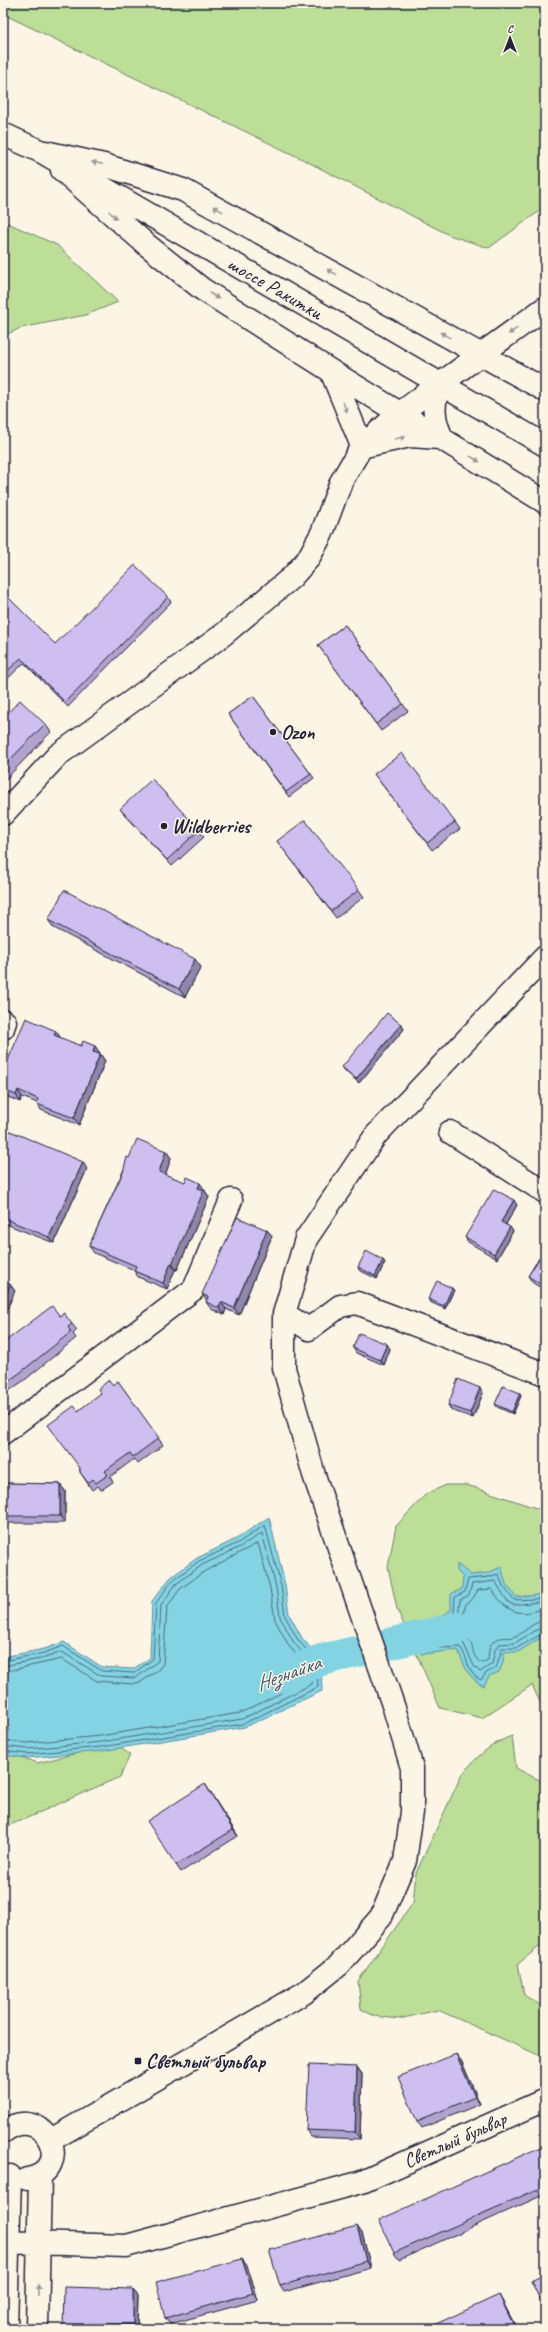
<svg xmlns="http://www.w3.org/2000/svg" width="548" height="2332" font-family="Caveat,sans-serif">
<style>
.green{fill:#bcde97;stroke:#6f8069}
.water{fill:#84d3e2;stroke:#5d8c9f}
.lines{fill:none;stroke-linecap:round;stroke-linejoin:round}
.shore{stroke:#49697e;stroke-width:1}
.river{stroke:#84d3e2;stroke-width:32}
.minor-casing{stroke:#22223b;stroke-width:25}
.major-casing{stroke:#22223b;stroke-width:25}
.minor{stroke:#fcf5e5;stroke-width:22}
.major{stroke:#fcf5e5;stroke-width:22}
.wall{fill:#b0a4ce;stroke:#22223b}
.shaded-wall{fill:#9086a8;stroke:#22223b}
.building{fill:#cdbff0;stroke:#22223b}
.oneway{fill:#9a9698}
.poi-dot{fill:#22223b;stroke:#fcf5e5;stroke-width:1.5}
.labels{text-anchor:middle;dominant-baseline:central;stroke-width:3;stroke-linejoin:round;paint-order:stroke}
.street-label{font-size:20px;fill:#22223b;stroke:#fcf5e5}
.poi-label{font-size:20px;font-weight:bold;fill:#22223b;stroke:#fcf5e5;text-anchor:start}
.water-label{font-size:21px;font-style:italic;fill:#3f576d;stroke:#fcf5e5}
</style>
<rect width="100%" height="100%" fill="#fcf5e5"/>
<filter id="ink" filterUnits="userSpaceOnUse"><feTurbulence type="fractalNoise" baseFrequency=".025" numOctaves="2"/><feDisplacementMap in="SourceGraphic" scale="8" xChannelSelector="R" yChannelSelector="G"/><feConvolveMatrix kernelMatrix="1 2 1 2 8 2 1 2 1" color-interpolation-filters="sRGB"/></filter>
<g filter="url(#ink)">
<!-- green -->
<path class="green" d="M3,3H545V207L489,248L449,235L302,159L3,14Z
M3,221L57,245L118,302L86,315L21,328L3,336Z
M446,1485H467L539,1509L545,1514V1713L532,1685L482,1718L440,1708L397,1609L388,1567L396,1526L426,1494Z
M512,1736L516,1768L545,1783V1942L518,1964L524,1995L545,2008V2058L438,2010L399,2019L374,2016L361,2009L358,1981L413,1903L416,1873L461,1776C475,1758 491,1743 512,1736Z
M115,1743L130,1755L120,1777C81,1793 43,1812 3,1828V1751L38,1763Z"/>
<!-- water -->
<path class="water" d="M269,1517L285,1585L289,1614L302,1638L321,1660L322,1691L245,1727L102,1751L27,1758L3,1755V1657L44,1649L64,1642L102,1667L133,1669L150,1658L152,1601L170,1578L197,1558L236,1539Z
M457,1564L471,1575L488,1573L501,1567L506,1584L516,1597L536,1595L545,1592V1635L518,1652H504L503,1663L499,1672L489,1676L484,1686C468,1679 464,1665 458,1650L421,1654L414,1637L428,1624L451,1610V1594L462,1589L463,1577L457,1571Z"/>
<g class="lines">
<!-- shore -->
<path class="shore" d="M545,1596L536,1599L514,1600L503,1586L498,1574L489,1577L468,1579L465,1592L455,1597L454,1613L431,1627L419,1639L424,1649L460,1647C468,1656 467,1675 481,1680L486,1673L496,1668L502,1648H517L545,1632
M545,1601L514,1605L508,1602L495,1581L472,1584L469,1595L460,1600L458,1616L434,1631L425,1640L428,1644L457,1641L463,1642L474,1666L480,1672L492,1664L495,1650L499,1644L515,1643L534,1631L545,1627
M545,1608C518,1618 506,1612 492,1589L478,1590L473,1598L466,1604L462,1620L442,1634L444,1636C484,1632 464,1651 481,1663L488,1660C489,1653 488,1647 493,1642C500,1635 506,1639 514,1637C525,1633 532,1621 545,1621
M3,1661L44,1653L63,1646L102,1671L134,1673L153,1659L156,1603L172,1581L199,1561L238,1543L265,1525L281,1586L285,1616L298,1640L317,1662L318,1687L243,1724L101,1747L27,1754L3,1751
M3,1666L45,1658L62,1652L101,1676L136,1678L158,1661L161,1605L176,1584L202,1565L240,1547L262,1533L276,1587L280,1617L294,1643L312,1663V1684L242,1719L101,1742L27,1749L3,1746
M3,1672L62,1659L97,1681L132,1684L141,1682L158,1670L163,1664L167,1607L180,1589L205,1571L258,1543L270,1588L275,1620L289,1646L306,1666V1681L240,1713L100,1736L27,1743L3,1740"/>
<!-- river -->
<path class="river" d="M281,1677L321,1660L457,1628"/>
<defs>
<path id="minor" d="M45,152L104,165L183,190L545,390
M62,170L147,245L202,289L331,371L545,502
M331,371L362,446
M440,384C432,404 433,419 442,438
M365,446L410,436L439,438
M3,814L58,755L224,634L292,577L308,559L322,533L341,482L362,446L400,413L440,384
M3,1021L5,1022L3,1028
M450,1132L545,1192
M284,1314L309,1329L340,1306L357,1303L545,1374
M3,1433L194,1289L231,1200
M3,2132C44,2100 78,2171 27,2179
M51,2140L304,1993L339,1965L381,1917L405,1861L412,1812V1768L394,1708L314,1475L284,1368V1314L306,1239L376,1135L545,957
M3,2242L126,2246L362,2182L545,2100
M6,2329L10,2176
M37,2329L40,2175"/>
<path id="major" d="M3,134L42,152L545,445
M440,384L545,308"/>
</defs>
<!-- minor casing -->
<use href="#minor" class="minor-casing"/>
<!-- major casing -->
<use href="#major" class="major-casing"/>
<!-- minor -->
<use href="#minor" class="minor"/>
<!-- major -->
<use href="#major" class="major"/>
</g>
<!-- wall -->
<path class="wall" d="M3,592L55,644L168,597L171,602L68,707L24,663L3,683Z
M345,625L408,711L381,731L318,645Z
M253,696L314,778L289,797L228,714Z
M3,718L45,724L51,732L3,782Z
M374,774L455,822L460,829L432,850Z
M120,809L199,830L204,837L172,866L125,815Z
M277,841L359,890L364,897L336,918Z
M48,920L201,967L185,997L54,928Z
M401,1024L404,1029L359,1083L346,1072L342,1067Z
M60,1038L81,1046H95L105,1061L79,1125L41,1110L37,1103L22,1097L20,1102L8,1097L3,1090V1072L61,1038Z
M3,1128L87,1169L54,1243L3,1223Z
M166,1151L171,1158L165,1175L205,1190V1191L209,1197L177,1270H175L167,1289L138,1277L134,1271V1270L94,1253L89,1246L129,1158Z
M517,1205L506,1224L513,1231L497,1259L468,1242L465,1237Z
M267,1230L272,1236L239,1315L226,1309L224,1315L211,1309L206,1302L207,1301L202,1294Z
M545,1249V1290L533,1283L528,1276Z
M385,1262L377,1279L359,1270L358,1267Z
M454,1290L445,1309L430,1302L428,1299Z
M60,1316L72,1324L77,1330L73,1334L76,1338L26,1379L3,1395V1343Z
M387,1344L390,1349L384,1365L356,1353L353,1348Z
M118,1381L163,1445L138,1464L134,1459L110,1477L113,1482L101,1490L98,1486L92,1490L80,1472L78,1411Z
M480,1388L483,1393L473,1418L451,1410L448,1405Z
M521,1396L513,1414L497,1407L495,1404Z
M3,1483L60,1484L65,1491V1523H3Z
M205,1784L238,1836L181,1872L176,1865Z
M461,2060L480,2104L422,2128L417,2121Z
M357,2067L362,2074L360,2139L311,2137L306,2130Z
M545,2145L541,2196L399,2260L394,2253Z
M362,2233L371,2268L284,2292L280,2286Z
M242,2259L247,2266L258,2300L170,2324L165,2318Z
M133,2289L138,2295L137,2329H63Z"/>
<!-- shaded-wall -->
<path class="shaded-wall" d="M195,959L201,967L185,997L179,989Z
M401,1024L404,1029L359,1083L356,1079Z
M56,1031L61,1038L59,1042L54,1035Z
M95,1046L100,1053L98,1058L93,1052Z
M100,1054L105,1061L79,1125L74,1118Z
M18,1090L22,1097L20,1102L16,1095Z
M166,1151L171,1158L164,1179L159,1172Z
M83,1162L87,1169L54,1243L49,1237Z
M200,1183L205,1190V1191L209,1197L177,1270L172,1264Z
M514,1200L517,1205L505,1226L501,1222Z
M510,1227L513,1231L497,1259L494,1254Z
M267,1230L272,1236L239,1315L234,1308Z
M383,1260L385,1262L377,1279L375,1276Z
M171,1263L175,1270L167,1289L163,1283Z
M10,1284L15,1291L3,1319V1301Z
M452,1288L454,1290L445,1309L444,1306Z
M221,1302L226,1309L224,1315L219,1308Z
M387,1344L390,1349L384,1365L380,1360Z
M480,1388L483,1393L473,1418L470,1413Z
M520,1393L521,1396L513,1414L512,1412Z
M60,1484L65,1491V1523L60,1516Z
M205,1784L209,1791L238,1836L233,1830Z
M456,2054L461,2060L480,2104L475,2097Z
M357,2067L362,2074L360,2139L355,2132Z
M357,2226L362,2233L371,2268L366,2261Z
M242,2259L247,2266L258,2300L253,2293Z
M133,2289L138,2295L137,2329H136L133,2324Z
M499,2295L503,2302L517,2329L515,2328Z
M88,2324L91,2329H88Z"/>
<!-- building -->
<path class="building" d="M135,565L168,597L65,702L21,658L3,675V592L55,644Z
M345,625L403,704L376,724L318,645Z
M253,696L311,774L286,792L228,714Z
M20,700L45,724L3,767V718Z
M402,753L455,822L427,843L374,774Z
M152,779L199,830L167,860L120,809Z
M305,820L359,890L331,911L277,841Z
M64,890L195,959L179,989L48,920Z
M387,1013L401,1024L356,1079L342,1067Z
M26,1018L56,1031L54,1035L81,1046L83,1041L95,1046L93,1052L100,1054L74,1118L37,1104L38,1099L18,1090L16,1095L3,1090L5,1085L3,1084V1072Z
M3,1128L83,1162L49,1237L3,1218Z
M137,1139L166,1151L159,1172L185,1182L187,1177L200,1183L198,1188L204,1190L172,1264L171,1263L163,1283L134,1271L136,1266L89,1246L123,1172L127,1157L129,1158Z
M494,1189L514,1200L501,1222L510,1227L494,1254L465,1237Z
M237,1217L267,1230L234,1308L221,1302L219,1308L206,1302L208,1297L202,1294Z
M545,1249V1287L528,1276Z
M366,1251L383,1260L375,1276L358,1267Z
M3,1281L10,1284L3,1301Z
M437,1281L452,1288L444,1306L428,1299Z
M52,1306L60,1316L64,1313L72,1324L68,1327L71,1332L21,1372L3,1385V1343Z
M359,1333L387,1344L380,1360L353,1348Z
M458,1379L480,1388L470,1413L448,1405Z
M109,1380L113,1385L118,1381L159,1438L133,1457L130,1453L105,1471L108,1475L96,1483L93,1479L88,1483L80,1472V1468L48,1425L74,1406L78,1411L101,1393L98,1389Z
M503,1386L520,1393L512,1412L495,1404Z
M3,1483L60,1484V1516H3Z
M205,1784L233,1830L176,1865L147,1821Z
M456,2054L475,2097L417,2121L398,2077Z
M309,2065L357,2067L355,2132L306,2130Z
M545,2145V2204L538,2189L394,2253L379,2220Z
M357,2226L366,2261L280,2286L269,2250Z
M242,2259L253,2293L165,2318L156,2282Z
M545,2274V2310L531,2281Z
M64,2287L133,2289V2324H88V2329H63Z
M499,2295L515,2328L513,2329H425Z"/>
<!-- one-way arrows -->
<defs><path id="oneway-solid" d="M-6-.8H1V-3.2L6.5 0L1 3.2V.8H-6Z"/></defs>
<g class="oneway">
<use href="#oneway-solid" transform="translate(97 163) rotate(-168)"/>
<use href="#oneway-solid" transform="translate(218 209) rotate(-151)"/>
<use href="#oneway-solid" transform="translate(113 215) rotate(42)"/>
<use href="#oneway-solid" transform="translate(332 272) rotate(-151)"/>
<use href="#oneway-solid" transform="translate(214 296) rotate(33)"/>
<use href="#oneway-solid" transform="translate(513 331) rotate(145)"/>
<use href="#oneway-solid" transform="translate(445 335) rotate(-151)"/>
<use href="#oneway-solid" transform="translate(345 407) rotate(68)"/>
<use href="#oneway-solid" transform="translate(400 438) rotate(-10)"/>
<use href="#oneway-solid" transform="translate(475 459) rotate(32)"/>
<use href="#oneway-solid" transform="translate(38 2290) rotate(-89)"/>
</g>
</g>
<!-- markers -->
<g class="poi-dot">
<circle cx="273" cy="732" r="4"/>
<circle cx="164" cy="826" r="4"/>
<rect x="134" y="2057" width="8" height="8" rx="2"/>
</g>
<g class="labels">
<!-- street labels -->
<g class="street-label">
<text transform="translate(275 288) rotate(30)">шоссе Ракитки</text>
<text transform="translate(455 2140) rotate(-24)">Светлый бульвар</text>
</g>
<!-- poi labels -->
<g class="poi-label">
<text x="281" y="732">Ozon</text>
<text x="172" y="826">Wildberries</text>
<text x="146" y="2061">Светлый бульвар</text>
</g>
<!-- water labels -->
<g class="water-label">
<text transform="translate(288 1673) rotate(-20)">Незнайка</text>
</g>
</g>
<!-- margin -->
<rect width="548" height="2332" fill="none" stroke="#fcf5e5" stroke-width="16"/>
<rect x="8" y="8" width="532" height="2316" fill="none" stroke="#22223b" stroke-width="1.5" filter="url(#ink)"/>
<!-- north arrow -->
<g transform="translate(510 38)" stroke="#fcf5e5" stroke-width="3" paint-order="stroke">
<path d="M0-3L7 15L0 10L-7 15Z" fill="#22223b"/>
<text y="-6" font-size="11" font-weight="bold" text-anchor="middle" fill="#22223b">С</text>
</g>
</svg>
